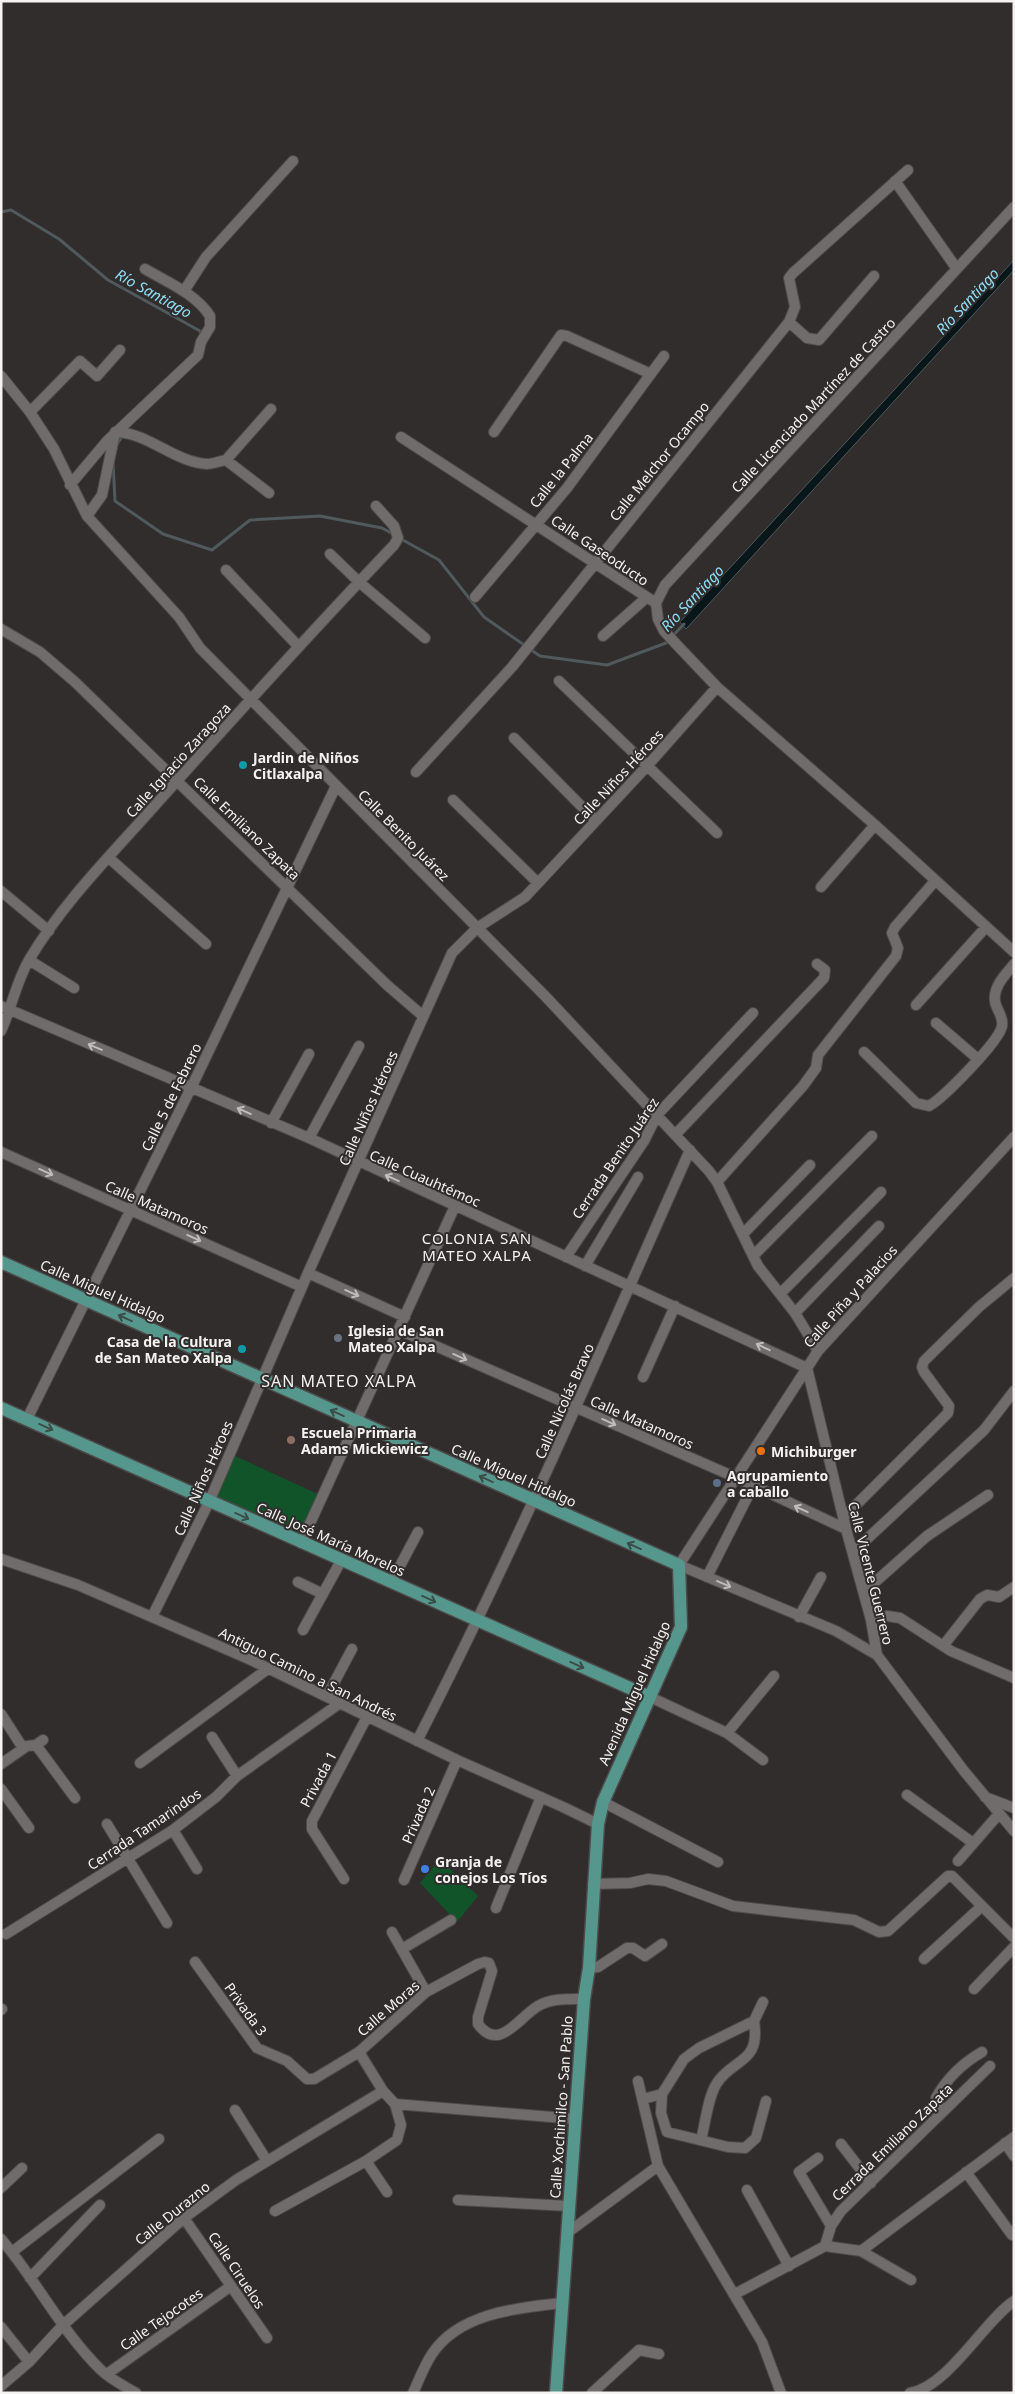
<svg xmlns="http://www.w3.org/2000/svg" width="1015" height="2394" font-family="'Noto Sans',sans-serif">
<style>
.green{fill:#115429}
.water{fill:#09171b;stroke:#50595c}
.lines{fill:none;stroke-linecap:round;stroke-linejoin:round}
.stream{stroke:#50595c;stroke-width:3}
.minor-casing{stroke:#4d4b49;stroke-width:12}
.major-casing{stroke:#4d4b49;stroke-width:15}
.minor{stroke:#6f6c6b;stroke-width:10}
.major{stroke:#55978d;stroke-width:12}
.oneway{stroke:#bfbdbc}
.oneway2{stroke:#3b4d49}
.culture-dot{fill:#0f9aa8;stroke:#302d2c;stroke-width:2}
.worship-dot{fill:#6b7280;stroke:#302d2c;stroke-width:2}
.education-dot{fill:#8d6e63;stroke:#302d2c;stroke-width:2}
.food-dot{fill:#e8710a;stroke:#302d2c;stroke-width:2}
.service-dot{fill:#5c6f8a;stroke:#302d2c;stroke-width:2}
.shop-dot{fill:#3f7fe0;stroke:#302d2c;stroke-width:2}
.labels{text-anchor:middle;dominant-baseline:central;stroke-width:4;stroke-linejoin:round;paint-order:stroke}
.street-label{font-size:14px;fill:#f5f3f2;stroke:#302d2c}
.poi-label{font-size:14px;font-weight:bold;fill:#f5f3f2;stroke:#302d2c;text-anchor:start}
.water-label{font-size:15px;font-style:italic;fill:#90dcf4;stroke:#302d2c}
.neighbourhood-label{font-size:15px;letter-spacing:1px;fill:#f5f3f2;stroke:#302d2c}
.quarter-label{font-size:16px;letter-spacing:1px;fill:#f5f3f2;stroke:#302d2c}
</style>
<rect width="100%" height="100%" fill="#302d2c"/>
<!-- green -->
<path class="green" d="M233,1455L320,1495L301,1537L212,1497Z
M440,1859L478,1896L457,1922L420,1883Z"/>
<!-- water -->
<path class="water" d="M1014,260V270L686,629L680,622Z"/>
<g class="lines">
<!-- stream -->
<path class="stream" d="M1,212L11,210L59,239L108,280L200,331L201,335
M116,446L123,435
M113,461L115,501L163,534L212,550L250,520L320,516L382,528L393,534
M401,539L439,560L484,617L540,656L607,665L666,643L684,624"/>
<defs>
<path id="minor" d="M895,181L957,269
M1014,207L665,585L656,603L658,619L664,631L677,645L717,687L875,825L1014,952
M184,291L206,257L293,161
M789,322L807,338L819,340L874,276
M1,376L30,412L54,449L87,516L179,617L200,648L546,997L709,1171L717,1182L758,1266L795,1313L818,1351
M30,412L80,361L97,376L120,350
M115,432C147,432 174,462 207,464C213,464 220,461 226,460L269,493
M494,432L561,335L567,336L651,374
M401,437L656,603
M226,460L271,409
M70,485L107,441L198,355L201,342L210,327V316C196,294 167,282 145,269
M87,516L102,495L115,433
M330,554L359,582L425,638
M226,570L298,646
M475,597L567,488L664,356
M1,629L40,652L75,682L387,985L423,1016
M603,636L646,598
M559,681L717,833
M514,738L596,821
M416,772L512,667L789,322L795,307L789,278L793,273L908,170
M453,800L538,883
M109,858L206,944
M821,887L875,825
M1,891L49,931
M29,960L74,988
M916,1005L986,927
M1,1006L309,1138L807,1368
M936,1023L978,1059
M1,1031C12,1007 16,982 29,960C63,902 114,852 158,802C236,715 314,629 394,545L398,538L394,526L376,506
M864,1052L916,1103L929,1106C943,1098 999,1042 1002,1026C1004,1016 996,1010 995,1001C993,986 1006,974 1014,964
M271,1123L309,1054
M676,1134L824,978L825,970L817,964
M309,1138L359,1046
M1,1152L302,1287
M717,1182L803,1086L816,1068L818,1055L896,956L898,948L892,933L895,927L935,881
M743,1234L810,1165
M753,1256L872,1136
M566,1257L644,1141L657,1115L753,1013
M585,1266L638,1177
M308,1273L405,1317
M780,1294L881,1192
M795,1313L879,1226
M399,1330L737,1478L846,1529
M807,1368L846,1529L871,1620L877,1655L964,1771L1014,1831
M643,1377L675,1306
M27,1419L191,1088L336,786
M843,1518L948,1413L949,1406L924,1372L922,1367L924,1361L979,1307L1014,1278
M301,1543L455,1206
M853,1552L984,1430L1014,1391
M1,1559L78,1585L251,1660L457,1760L563,1807L598,1824
M707,1577L753,1486
M392,1581L418,1532
M298,1582L323,1594
M862,1586L874,1583L927,1536L988,1495
M152,1617L209,1502L308,1273L452,953L477,928L525,897L648,765L717,687
M799,1617L821,1577
M871,1620L887,1616L900,1618L951,1651L1014,1678
M303,1630L342,1559
M943,1646L980,1599L987,1595L999,1597L1014,1587
M877,1655L836,1631L679,1565L818,1351L1014,1137
M327,1696L352,1649
M650,1697L727,1733L763,1760
M1,1714L23,1748
M727,1733L774,1676
M212,1737L237,1776
M417,1741C516,1548 602,1348 690,1150
M36,1745L75,1798
M140,1763L269,1668
M1,1764L27,1746L36,1745L43,1740
M1,1789L29,1828
M907,1795L973,1843
M985,1797L1014,1808
M603,1802L718,1862
M107,1824L167,1923
M173,1830L197,1869
M958,1861L998,1815
M344,1879L312,1829V1821L367,1717
M404,1880L457,1760
M593,1884L630,1883L648,1879L666,1881L733,1906L854,1920L879,1932L888,1931L948,1876H952L1014,1938
M496,1908L541,1797
M392,1932L426,1992
M6,1934L173,1830L216,1797L237,1776L340,1703
M402,1949L451,1920
M924,1959L982,1906
M195,1962L257,2048L287,2061L307,2079H314L359,2052
M589,1968L598,1967L627,1948H633L645,1956L662,1944
M974,1989L1014,1947
M1,2010L2,2009
M638,2081L658,2166L762,2342L781,2393
M662,2094L661,2113L667,2132L728,2147L745,2148L756,2138L766,2101
M643,2099L662,2094L684,2059L699,2048L754,2021L763,2002
M395,2104L576,2119
M235,2110L267,2161
M943,2111L936,2098C947,2078 963,2063 982,2052
M701,2140C705,2125 708,2096 717,2083C733,2058 761,2064 754,2021
M1005,2143L1014,2156
M841,2144L871,2183
M818,2158L799,2172L831,2226
M366,2161L387,2192
M966,2172L1012,2235
M1,2188L22,2168
M747,2190L789,2266
M458,2200L569,2206
M275,2211L366,2161L397,2140L401,2125L395,2104L383,2091L359,2052L426,1992L478,1964L485,1962L489,1963L492,1971L478,2017V2024C499,2053 519,2017 538,2006C552,1998 568,1999 584,1999
M184,2218L267,2338
M567,2233L658,2166
M1,2239C37,2281 61,2331 101,2370C110,2379 124,2386 136,2393
M825,2246L831,2226L841,2211L990,2066
M861,2251L911,2280
M12,2252L159,2139
M30,2278L100,2205
M735,2294L825,2246L861,2251L1014,2137
M1,2327L29,2362
M107,2374L231,2286
M1,2386L29,2362L62,2326L184,2218L236,2180L383,2091
M413,2393C419,2380 424,2366 432,2354C459,2313 517,2308 562,2303
M592,2393L639,2350L659,2354
M910,2393C948,2387 984,2321 1014,2301"/>
<path id="major" d="M1,1262L679,1565L681,1627L603,1802L598,1824L589,1968L584,1999L556,2393
M1,1408L650,1697"/>
</defs>
<!-- minor casing -->
<use href="#minor" class="minor-casing"/>
<!-- major casing -->
<use href="#major" class="major-casing"/>
<!-- minor -->
<use href="#minor" class="minor"/>
<!-- major -->
<use href="#major" class="major"/>
</g>
<!-- one-way arrows -->
<defs><path id="oneway-shaft" d="M-6 0H5M1.5-3L5.5 0L1.5 3" fill="none" stroke-width="1.6" stroke-linecap="round" stroke-linejoin="round" transform="scale(1.25)"/></defs>
<g class="oneway">
<use href="#oneway-shaft" transform="translate(95 1047) rotate(-157)"/>
<use href="#oneway-shaft" transform="translate(244 1111) rotate(-156)"/>
<use href="#oneway-shaft" transform="translate(46 1172) rotate(24)"/>
<use href="#oneway-shaft" transform="translate(392 1178) rotate(-156)"/>
<use href="#oneway-shaft" transform="translate(194 1238) rotate(24)"/>
<use href="#oneway-shaft" transform="translate(352 1293) rotate(24)"/>
<use href="#oneway-shaft" transform="translate(763 1347) rotate(-155)"/>
<use href="#oneway-shaft" transform="translate(460 1357) rotate(24)"/>
<use href="#oneway-shaft" transform="translate(609 1422) rotate(24)"/>
<use href="#oneway-shaft" transform="translate(801 1509) rotate(-155)"/>
<use href="#oneway-shaft" transform="translate(724 1584) rotate(23)"/>
</g>
<g class="oneway2">
<use href="#oneway-shaft" transform="translate(125 1318) rotate(-156)"/>
<use href="#oneway-shaft" transform="translate(337 1413) rotate(-156)"/>
<use href="#oneway-shaft" transform="translate(46 1427) rotate(24)"/>
<use href="#oneway-shaft" transform="translate(486 1479) rotate(-156)"/>
<use href="#oneway-shaft" transform="translate(242 1516) rotate(24)"/>
<use href="#oneway-shaft" transform="translate(634 1546) rotate(-156)"/>
<use href="#oneway-shaft" transform="translate(429 1599) rotate(25)"/>
<use href="#oneway-shaft" transform="translate(577 1665) rotate(24)"/>
</g>
<!-- markers -->
<g class="culture-dot">
<circle cx="243" cy="765" r="5"/>
<circle cx="242" cy="1349" r="5"/>
</g>
<circle class="worship-dot" cx="338" cy="1338" r="5"/>
<circle class="education-dot" cx="291" cy="1440" r="5"/>
<circle class="food-dot" cx="761" cy="1451" r="5"/>
<circle class="service-dot" cx="717" cy="1483" r="5"/>
<circle class="shop-dot" cx="425" cy="1869" r="5"/>
<g class="labels">
<!-- street labels -->
<g class="street-label">
<text transform="translate(813 405) rotate(-47)">Calle Licenciado Martínez de Castro</text>
<text transform="translate(659 461) rotate(-51)">Calle Melchor Ocampo</text>
<text transform="translate(561 470) rotate(-51)">Calle la Palma</text>
<text transform="translate(600 550) rotate(34)">Calle Gaseoducto</text>
<text transform="translate(178 760) rotate(-48)">Calle Ignacio Zaragoza</text>
<text transform="translate(618 777) rotate(-47)">Calle Niños Héroes</text>
<text transform="translate(247 828) rotate(44)">Calle Emiliano Zapata</text>
<text transform="translate(404 835) rotate(45)">Calle Benito Juárez</text>
<text transform="translate(171 1097) rotate(-64)">Calle 5 de Febrero</text>
<text transform="translate(368 1108) rotate(-66)">Calle Niños Héroes</text>
<text transform="translate(615 1158) rotate(-56)">Cerrada Benito Juárez</text>
<text transform="translate(425 1178) rotate(24)">Calle Cuauhtémoc</text>
<text transform="translate(157 1207) rotate(24)">Calle Matamoros</text>
<text transform="translate(103 1291) rotate(24)">Calle Miguel Hidalgo</text>
<text transform="translate(850 1296) rotate(-48)">Calle Piña y Palacios</text>
<text transform="translate(564 1401) rotate(-66)">Calle Nicolás Bravo</text>
<text transform="translate(642 1422) rotate(24)">Calle Matamoros</text>
<text transform="translate(514 1475) rotate(24)">Calle Miguel Hidalgo</text>
<text transform="translate(203 1478) rotate(-66)">Calle Niños Héroes</text>
<text transform="translate(331 1539) rotate(24)">Calle José María Morelos</text>
<text transform="translate(871 1573) rotate(76)">Calle Vicente Guerrero</text>
<text transform="translate(308 1674) rotate(26)">Antiguo Camino a San Andrés</text>
<text transform="translate(634 1693) rotate(-66)">Avenida Miguel Hidalgo</text>
<text transform="translate(318 1779) rotate(-62)">Privada 1</text>
<text transform="translate(418 1815) rotate(-66)">Privada 2</text>
<text transform="translate(144 1829) rotate(-34)">Cerrada Tamarindos</text>
<text transform="translate(388 2008) rotate(-41)">Calle Moras</text>
<text transform="translate(246 2009) rotate(54)">Privada 3</text>
<text transform="translate(561 2107) rotate(-86)">Calle Xochimilco - San Pablo</text>
<text transform="translate(892 2142) rotate(-44)">Cerrada Emiliano Zapata</text>
<text transform="translate(172 2213) rotate(-39)">Calle Durazno</text>
<text transform="translate(237 2270) rotate(56)">Calle Ciruelos</text>
<text transform="translate(161 2319) rotate(-35)">Calle Tejocotes</text>
</g>
<!-- poi labels -->
<g class="poi-label">
<text x="253" y="757">Jardin de Niños<tspan x="253" dy="16">Citlaxalpa</tspan></text>
<text x="348" y="1330">Iglesia de San<tspan x="348" dy="16">Mateo Xalpa</tspan></text>
<text x="232" y="1341" text-anchor="end">Casa de la Cultura<tspan x="232" dy="16">de San Mateo Xalpa</tspan></text>
<text x="301" y="1432">Escuela Primaria<tspan x="301" dy="16">Adams Mickiewicz</tspan></text>
<text x="771" y="1451">Michiburger</text>
<text x="727" y="1475">Agrupamiento<tspan x="727" dy="16">a caballo</tspan></text>
<text x="435" y="1861">Granja de<tspan x="435" dy="16">conejos Los Tíos</tspan></text>
</g>
<!-- water labels -->
<g class="water-label">
<text transform="translate(154 293) rotate(29)">Río Santiago</text>
<text transform="translate(967 301) rotate(-47)">Río Santiago</text>
<text transform="translate(692 598) rotate(-47)">Río Santiago</text>
</g>
<!-- neighbourhood labels -->
<g class="neighbourhood-label">
<text x="477" y="1238">COLONIA SAN<tspan x="477" dy="17">MATEO XALPA</tspan></text>
</g>
<!-- quarter labels -->
<g class="quarter-label">
<text x="339" y="1381">SAN MATEO XALPA</text>
</g>
</g>
<!-- border -->
<rect width="1015" height="2394" fill="none" stroke="#f5f3f2" stroke-width="5"/>
</svg>
